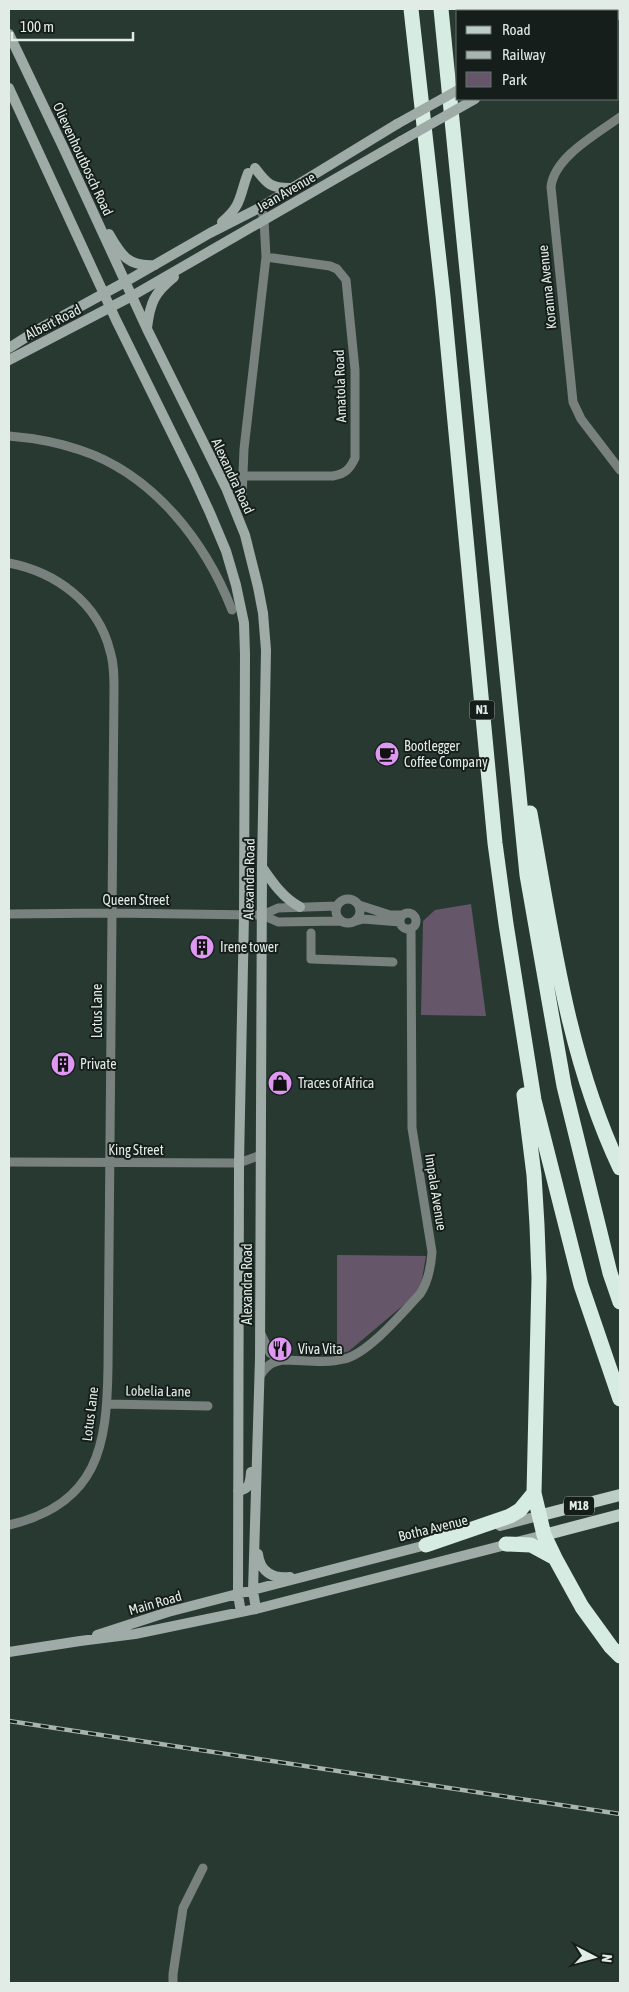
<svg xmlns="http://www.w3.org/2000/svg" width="629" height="1992" font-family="'Asap Condensed',sans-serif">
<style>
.green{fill:#655769}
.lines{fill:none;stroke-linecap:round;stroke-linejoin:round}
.street{stroke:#78817d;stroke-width:9}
.secondary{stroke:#9eaba6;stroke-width:10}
.primary{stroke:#bbcdc5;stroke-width:12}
.highway{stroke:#d6ebe2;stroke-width:15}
.rail-casing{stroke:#a8b4af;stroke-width:4.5}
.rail{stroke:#161e1b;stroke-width:2.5;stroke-dasharray:8;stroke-linecap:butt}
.secondary-bridge{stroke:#9eaba6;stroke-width:10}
.labels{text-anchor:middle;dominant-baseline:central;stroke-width:4;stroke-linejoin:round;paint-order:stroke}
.shield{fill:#161e1b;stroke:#a5aeaa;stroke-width:1}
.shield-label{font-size:12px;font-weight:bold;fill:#e2ece7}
.street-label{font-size:14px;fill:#e2ece7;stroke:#161e1b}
.poi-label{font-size:14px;fill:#e2ece7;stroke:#161e1b;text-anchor:start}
</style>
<rect width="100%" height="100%" fill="#283932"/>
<!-- green -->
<path class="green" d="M471,904L486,1016L421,1015L423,921L435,910Z
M337,1255L426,1256L421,1285L413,1297L349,1351L337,1355Z"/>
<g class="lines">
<!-- street -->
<path class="street" d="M620,117C597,134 554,157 551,187L573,402L581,419L620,470
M9,436C33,438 57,442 80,450C153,474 205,541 232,610
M244,476H333C345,474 350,469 355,458V370L346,280L337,269L330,266L266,257
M242,498L244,449L266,257L264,220L261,207
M9,563C55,572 98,602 110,651C114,663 114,676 114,689L108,1367C107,1446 98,1504 9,1525
M336 911a12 12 0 1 1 24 0a12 12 0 1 1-24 0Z
M359,905L390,915H402
M400 921a8 8 0 1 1 16 0a8 8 0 1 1-16 0Z
M9,914L112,913L262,915L278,922L340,921
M262,915L278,908L337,906
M356,921L363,919L400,922
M311,933V959L393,962
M9,1162L239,1163L261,1155
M261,1334L270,1353L283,1360
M260,1376C266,1366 271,1362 283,1360C303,1360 325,1364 344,1359C368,1354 403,1312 420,1294C428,1282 431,1266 432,1252L412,1128L411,929
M107,1404L208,1406
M173,1983V1974L183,1908L203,1868"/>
<!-- secondary -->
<path class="secondary" d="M593,11L597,9
M618,15L620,14
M9,34L64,149L147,329L226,488L245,535L258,587L263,613L266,650L262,867L260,1358L253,1591L256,1609
M9,88L116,320L193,476L210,513L226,551L236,585L244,623L245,654L244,915L239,1163L238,1595L241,1612
M255,168C267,184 271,189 293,188
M222,222C243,204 239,196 248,173
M109,234C121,255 128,267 155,265
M147,328C150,303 154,293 174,277
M9,348L39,329L125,282L210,233L261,207L397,124
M9,360L132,296L401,141
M262,867C273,883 283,898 300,907
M238,1491C250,1489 250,1483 251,1472
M500,1526L538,1516
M258,1554C260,1572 273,1579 290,1577
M97,1635L168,1612L430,1544
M9,1652L80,1641L135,1634L256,1609L544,1535"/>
<!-- primary -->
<path class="primary" d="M538,1516L620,1495
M544,1535L620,1515"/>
<!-- highway -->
<path class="highway" d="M411,9L443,296L495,843L506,924L534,1100L581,1285L620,1399
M441,9L527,875L564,1086L610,1273L620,1302
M530,813C552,934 567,1056 620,1168
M524,1095L534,1175L537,1225L539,1278L534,1493L544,1535L555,1558L582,1607L611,1647L620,1656
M506,1544L531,1545L555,1558
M426,1545L510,1516L520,1510L534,1493"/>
<defs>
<path id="rail" d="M9,1721L620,1814"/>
</defs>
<!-- rail casing -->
<use href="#rail" class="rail-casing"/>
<!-- rail -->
<use href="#rail" class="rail"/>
<!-- secondary-bridge -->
<path class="secondary-bridge" d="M397,124L458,90
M401,141L475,99"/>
</g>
<!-- icons -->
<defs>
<symbol id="cafe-disc" viewBox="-11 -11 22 22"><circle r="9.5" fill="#de98f2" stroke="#161e1b"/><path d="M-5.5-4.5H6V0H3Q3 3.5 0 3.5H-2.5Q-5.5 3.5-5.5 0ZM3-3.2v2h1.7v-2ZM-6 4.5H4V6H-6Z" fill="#111"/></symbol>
<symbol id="building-disc" viewBox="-11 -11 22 22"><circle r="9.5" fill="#de98f2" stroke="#161e1b"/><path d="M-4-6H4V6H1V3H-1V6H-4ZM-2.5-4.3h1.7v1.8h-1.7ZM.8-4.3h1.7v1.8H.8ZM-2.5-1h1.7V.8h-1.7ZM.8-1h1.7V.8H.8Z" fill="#111"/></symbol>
<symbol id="shop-disc" viewBox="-11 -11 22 22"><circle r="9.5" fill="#de98f2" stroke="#161e1b"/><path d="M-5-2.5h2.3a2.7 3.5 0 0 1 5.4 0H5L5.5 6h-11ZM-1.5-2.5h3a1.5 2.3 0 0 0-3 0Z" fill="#111"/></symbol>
<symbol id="restaurant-disc" viewBox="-11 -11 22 22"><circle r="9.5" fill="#de98f2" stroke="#161e1b"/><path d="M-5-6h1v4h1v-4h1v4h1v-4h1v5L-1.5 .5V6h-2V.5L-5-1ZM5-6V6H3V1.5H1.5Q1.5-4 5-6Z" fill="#111"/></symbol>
</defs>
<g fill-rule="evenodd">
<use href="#cafe-disc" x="373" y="740" width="28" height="28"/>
<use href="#building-disc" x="188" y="933" width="28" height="28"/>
<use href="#building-disc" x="49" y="1050" width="28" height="28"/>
<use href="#shop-disc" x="266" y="1069" width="28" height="28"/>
<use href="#restaurant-disc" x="266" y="1335" width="28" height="28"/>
</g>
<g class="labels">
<!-- shield labels -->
<g class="shield">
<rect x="469.5" y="700.5" width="25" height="19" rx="4"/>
<rect x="564" y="1496.5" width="30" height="19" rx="4"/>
</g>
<g class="shield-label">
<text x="482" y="710">N1</text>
<text x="579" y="1506">M18</text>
</g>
<!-- street labels -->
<g class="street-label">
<text transform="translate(83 159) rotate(65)">Olievenhoutbosch Road</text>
<text transform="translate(286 192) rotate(-30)">Jean Avenue</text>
<text transform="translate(547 287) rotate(-96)">Koranna Avenue</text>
<text transform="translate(53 322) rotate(-27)">Albert Road</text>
<text transform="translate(340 386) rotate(-92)">Amatola Road</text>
<text transform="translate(233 476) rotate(65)">Alexandra Road</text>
<text transform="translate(249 879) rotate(-89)">Alexandra Road</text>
<text x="136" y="900">Queen Street</text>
<text transform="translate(97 1011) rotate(-90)">Lotus Lane</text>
<text x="136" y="1150">King Street</text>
<text transform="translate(436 1192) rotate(81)">Impala Avenue</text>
<text transform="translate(247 1284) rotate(-90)">Alexandra Road</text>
<text transform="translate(158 1391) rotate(1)">Lobelia Lane</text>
<text transform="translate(90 1414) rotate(-83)">Lotus Lane</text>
<text transform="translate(433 1528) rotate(-14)">Botha Avenue</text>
<text transform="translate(155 1603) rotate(-16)">Main Road</text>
</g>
<!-- poi labels -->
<g class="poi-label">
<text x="404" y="746">Bootlegger<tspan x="404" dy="16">Coffee Company</tspan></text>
<text x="220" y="947">Irene tower</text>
<text x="80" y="1064">Private</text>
<text x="298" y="1083">Traces of Africa</text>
<text x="298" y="1349">Viva Vita</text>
</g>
</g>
<!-- border -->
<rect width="629" height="1992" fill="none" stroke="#e2ece7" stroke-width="20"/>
<!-- legend -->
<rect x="456" y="10" width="162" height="90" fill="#161e1b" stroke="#68706d"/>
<rect x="466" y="26" width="25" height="8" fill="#bbcdc5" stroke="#68706d"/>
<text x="502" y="35" font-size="15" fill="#e2ece7">Road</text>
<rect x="466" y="51" width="25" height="8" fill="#a8b4af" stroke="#68706d"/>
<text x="502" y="60" font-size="15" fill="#e2ece7">Railway</text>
<rect x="466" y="72" width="25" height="15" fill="#655769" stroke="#68706d"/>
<text x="502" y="85" font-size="15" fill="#e2ece7">Park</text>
<!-- north arrow -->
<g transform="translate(594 1957) rotate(96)" stroke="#161e1b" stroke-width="4" paint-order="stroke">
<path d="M0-4L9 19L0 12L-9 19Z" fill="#e2ece7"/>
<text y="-8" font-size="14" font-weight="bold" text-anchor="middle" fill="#e2ece7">N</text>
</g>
<!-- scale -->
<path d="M12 32v8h121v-8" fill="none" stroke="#e2ece7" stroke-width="2.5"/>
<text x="20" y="32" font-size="15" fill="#e2ece7" stroke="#161e1b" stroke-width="4" paint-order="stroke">100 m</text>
</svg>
